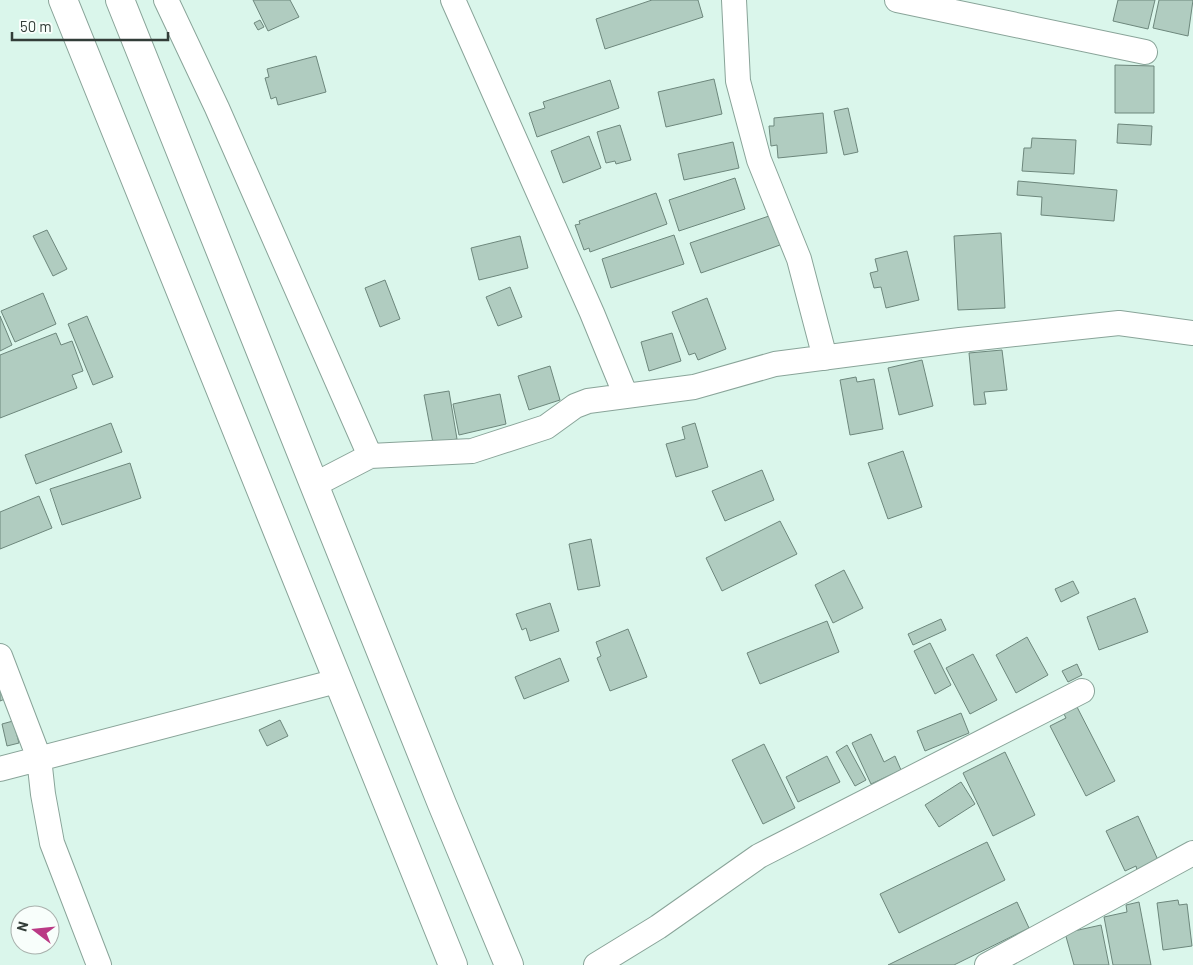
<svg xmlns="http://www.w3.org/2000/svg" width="1193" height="965" font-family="Barlow,sans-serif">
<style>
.building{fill:#b0ccc0;stroke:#6d877c}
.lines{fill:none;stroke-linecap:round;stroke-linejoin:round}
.minor-casing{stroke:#89a499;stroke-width:26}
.highway-casing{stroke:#89a499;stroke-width:30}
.minor{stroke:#fff;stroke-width:24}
.highway{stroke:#fff;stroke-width:28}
</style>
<rect width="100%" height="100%" fill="#daf6eb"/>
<!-- building -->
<path class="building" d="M253,0H290L299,17L268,31Z
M652,0H698L703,17L605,49L596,19Z
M1118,0H1155L1148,29L1113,21Z
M1159,0H1193L1188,36L1153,28Z
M260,20L264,27L258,30L254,23Z
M316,56L326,92L278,105L276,97L271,99L265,78L269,77L267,69Z
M1115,65L1154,66V113H1115Z
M714,79L722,114L666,127L658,92Z
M610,80L619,108L537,137L529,113L545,108L543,102Z
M848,108L858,152L844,155L834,111Z
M823,113L827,153L778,158L777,145L771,146L769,126H774V118Z
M1118,124L1152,126L1151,145L1117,143Z
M620,125L631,160L616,164L615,161L606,163L597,132Z
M589,136L601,168L563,183L551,151Z
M1032,138L1076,140L1074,174L1022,171L1024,148H1031Z
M733,142L739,168L684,180L678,154Z
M735,178L745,209L679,231L669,200Z
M1018,181L1117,190L1114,221L1041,215L1042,197L1017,195Z
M656,193L667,224L590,252L589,248L584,250L575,225L580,224L579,221Z
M769,216L780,245L701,273L690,243Z
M47,230L67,269L53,276L33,236Z
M1001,233L1005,308L958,310L954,236Z
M674,235L684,264L611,288L602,259Z
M520,236L528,268L479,280L471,248Z
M907,251L919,300L886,308L881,287L874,288L870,273L878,271L875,259Z
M385,280L400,319L380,327L365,288Z
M510,287L522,317L498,326L486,297Z
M43,293L56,324L15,342L1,311Z
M707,298L726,349L698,360L695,353L689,355L672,312Z
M0,316L12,345L0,351Z
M87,316L113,377L93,385L68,324Z
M56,333L61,345L72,341L83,371L72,375L77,388L0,418V355Z
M672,333L681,361L649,371L641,342Z
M1002,350L1007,390L984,392L986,404L974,405L969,353Z
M922,360L933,406L899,415L888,368Z
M550,366L560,400L529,410L518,376Z
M856,377L857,382L874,379L883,429L850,435L840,380Z
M449,391L457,439L433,443L424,395Z
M500,394L506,424L459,435L453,404Z
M111,423L122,452L36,484L25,455Z
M695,423L708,467L676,477L666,444L685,439L682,427Z
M903,451L922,507L888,519L868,463Z
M130,463L141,498L62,525L50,489Z
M762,470L774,500L725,521L712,491Z
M39,496L52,528L0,549V512Z
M780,521L797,554L722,591L706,558Z
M591,539L600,586L578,590L569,544Z
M844,570L863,608L833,623L815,585Z
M1073,581L1079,593L1061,602L1055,589Z
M1135,598L1148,632L1099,650L1087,617Z
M550,603L559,631L530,641L526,628L522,630L516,614Z
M941,619L946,630L913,645L908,634Z
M827,621L839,652L760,684L747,653Z
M628,629L647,677L610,691L597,658L601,656L596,642Z
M1027,637L1048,675L1016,693L996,655Z
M930,643L951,685L935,694L914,651Z
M973,654L997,700L970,714L946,668Z
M560,658L569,681L524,699L515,677Z
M1077,664L1082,675L1068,682L1062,671Z
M0,686L5,699L0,701Z
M1076,705L1115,781L1086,796L1050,726L1066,718L1063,712Z
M961,713L969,733L925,751L917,731Z
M280,720L288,736L267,746L259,730Z
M13,721L19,743L7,746L2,724Z
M871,734L884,762L895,756L901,770L871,784L852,743Z
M764,744L795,808L763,824L732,760Z
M847,745L866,780L855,786L836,752Z
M1005,752L1035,815L993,836L963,773Z
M827,756L840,782L798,802L786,777Z
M961,782L975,804L939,827L925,805Z
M1138,816L1158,860L1137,870L1136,866L1125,871L1106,831Z
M987,842L1005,880L899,933L880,894Z
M1178,900L1179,905L1187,904L1192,946L1163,950L1157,903Z
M1017,902L1029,928L954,965H888Z
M1139,902L1151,965H1113L1104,917L1127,912L1126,905Z
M1101,925L1109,965H1074L1065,933Z"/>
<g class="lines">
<defs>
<path id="minor" d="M166,0L217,108L370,456
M453,0L592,313L626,396
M734,0L738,81L759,160L799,259L825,358
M897,0L1145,52
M314,485L370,456L472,451L546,427L575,406L588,401L694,387L775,364L960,340L1119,323L1193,333
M0,656L39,758L43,794L52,843L99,965
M0,769L337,681
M596,965L658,927L759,856L1082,691
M987,965L1193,853"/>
<path id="highway" d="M63,0L453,965
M120,0L442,804L509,965"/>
</defs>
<!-- minor casing -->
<use href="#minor" class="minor-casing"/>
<!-- highway casing -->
<use href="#highway" class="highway-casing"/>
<!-- minor -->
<use href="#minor" class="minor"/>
<!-- highway -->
<use href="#highway" class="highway"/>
</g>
<!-- north arrow -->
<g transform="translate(35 930) rotate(286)"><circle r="24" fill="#f8fefb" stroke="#a9b1ad"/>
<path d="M0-4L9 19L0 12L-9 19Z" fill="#ba3a85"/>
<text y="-8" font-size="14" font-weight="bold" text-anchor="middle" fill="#323d38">N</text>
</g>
<!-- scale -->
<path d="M12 32v8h156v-8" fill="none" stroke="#323d38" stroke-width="2.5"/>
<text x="20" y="32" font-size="15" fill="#323d38" stroke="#f8fefb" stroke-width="4" paint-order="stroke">50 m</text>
</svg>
